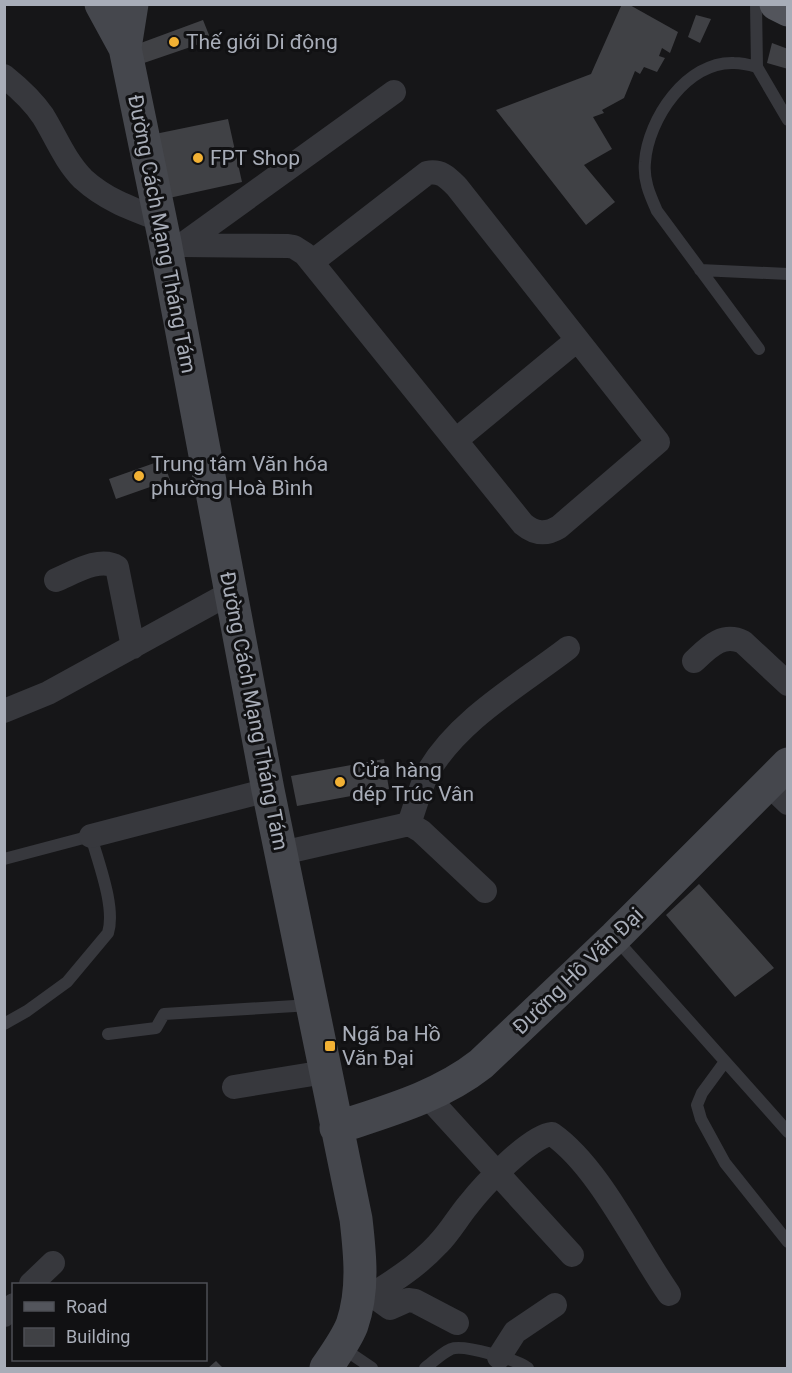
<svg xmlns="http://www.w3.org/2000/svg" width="792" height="1373" font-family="Roboto,sans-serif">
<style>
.building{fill:#404145}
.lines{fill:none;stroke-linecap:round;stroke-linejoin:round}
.lane{stroke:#37383d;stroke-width:12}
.street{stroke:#37383d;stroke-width:24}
.secondary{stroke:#45474d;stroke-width:33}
.primary{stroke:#53555c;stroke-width:33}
.poi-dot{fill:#f2b134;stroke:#111113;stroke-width:2}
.labels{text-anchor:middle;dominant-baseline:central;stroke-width:6;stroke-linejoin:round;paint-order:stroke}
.poi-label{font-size:21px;fill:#a8adb8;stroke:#111113;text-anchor:start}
.street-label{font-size:21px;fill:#a8adb8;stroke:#111113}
</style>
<rect width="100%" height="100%" fill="#161618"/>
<!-- building -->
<path class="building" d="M622,4H628L678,32L670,53L662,48L659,56L665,58L657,72L644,67L640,74L635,71L624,98L602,110L604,113L593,117L612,149L584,165L615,202L586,225L496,110L591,74Z
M696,15L711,19L700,43L688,37Z
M203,20L211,40L141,64L138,44Z
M772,43L788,49V69L767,63Z
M228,119L242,182L169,198L155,134Z
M163,460L170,480L116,499L109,479Z
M384,759L389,789L297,806L291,776Z
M699,884L774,968L735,997L666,915Z
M216,1361L223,1368H208Z"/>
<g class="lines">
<!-- lane -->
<path class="lane" d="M756,4L757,67L788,120
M757,67C750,65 741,63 734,63C687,61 648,119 645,162C643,180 650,195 657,211L759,349
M700,270L788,274
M4,859L91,836C98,862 116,907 108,933L67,982L27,1011L4,1024
M615,938L788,1132
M108,1034L156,1028L164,1014L311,1005
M724,1063L702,1093L697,1105L701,1119L725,1163L788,1242
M341,1347L372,1368
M425,1368C433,1362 442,1353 451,1349C464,1344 517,1360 528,1368"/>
<!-- street -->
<path class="street" d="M4,76C19,88 33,101 43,116C56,137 65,161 83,179C106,200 132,209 161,220
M165,242L182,245L288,246L294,247L305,254L523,524C535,534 546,535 559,527L658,442L457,187C448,178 441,170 427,173L312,262
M182,245L394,92
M456,440L577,340
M56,580C73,573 100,556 117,567L133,647
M694,661C708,648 722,632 743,642L788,684
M4,711L48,693L230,593
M768,784L788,803
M409,824L421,831L485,891
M91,836L268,790
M282,853L409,824C415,807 420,788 428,772C459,719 520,685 568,648
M234,1087L325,1072
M427,1096L572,1255
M31,1284L53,1263
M372,1295L390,1308L408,1300L415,1301L457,1323
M357,1304C386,1286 415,1269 438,1244C450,1232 458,1217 469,1204C483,1186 530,1136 552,1134C599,1167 635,1245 669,1294
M4,1315L14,1305
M499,1357L515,1332L555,1305"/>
<!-- secondary -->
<path class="secondary" d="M101,4L125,48L165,242L268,790L356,1219C360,1254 364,1290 352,1325C346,1340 335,1355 326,1368
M125,48L132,4
M336,1128C387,1111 439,1097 481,1064L615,937L788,764"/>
<!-- primary -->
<path class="primary" d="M776,4L788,10"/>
</g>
<!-- markers -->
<g class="poi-dot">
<circle cx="174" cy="42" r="6"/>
<circle cx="198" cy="158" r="6"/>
<circle cx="139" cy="476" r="6"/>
<circle cx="340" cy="782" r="6"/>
<rect x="324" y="1040" width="12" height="12" rx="3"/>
</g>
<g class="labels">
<!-- poi labels -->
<g class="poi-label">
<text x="186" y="42">Thế giới Di động</text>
<text x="210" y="158">FPT Shop</text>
<text x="151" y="464">Trung tâm Văn hóa<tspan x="151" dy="24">phường Hoà Bình</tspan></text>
<text x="352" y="770">Cửa hàng<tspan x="352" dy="24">dép Trúc Vân</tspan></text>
<text x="342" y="1034">Ngã ba Hồ<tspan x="342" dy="24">Văn Đại</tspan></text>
</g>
<!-- street labels -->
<g class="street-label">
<text transform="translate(162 234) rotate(79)">Đường Cách Mạng Tháng Tám</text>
<text transform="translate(254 711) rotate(79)">Đường Cách Mạng Tháng Tám</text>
<text transform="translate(578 971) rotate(-44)">Đường Hồ Văn Đại</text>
</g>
</g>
<!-- border -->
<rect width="792" height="1373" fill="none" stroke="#a8adb8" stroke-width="12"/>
<!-- legend -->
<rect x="12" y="1283" width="195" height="78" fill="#111113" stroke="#4d4f55" stroke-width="1.5"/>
<rect x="24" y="1302" width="30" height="9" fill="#53555c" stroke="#4d4f55" stroke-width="1.5"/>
<text x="66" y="1313" font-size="18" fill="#a8adb8">Road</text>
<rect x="24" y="1328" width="30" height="18" fill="#404145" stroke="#4d4f55" stroke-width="1.5"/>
<text x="66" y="1343" font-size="18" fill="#a8adb8">Building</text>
</svg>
